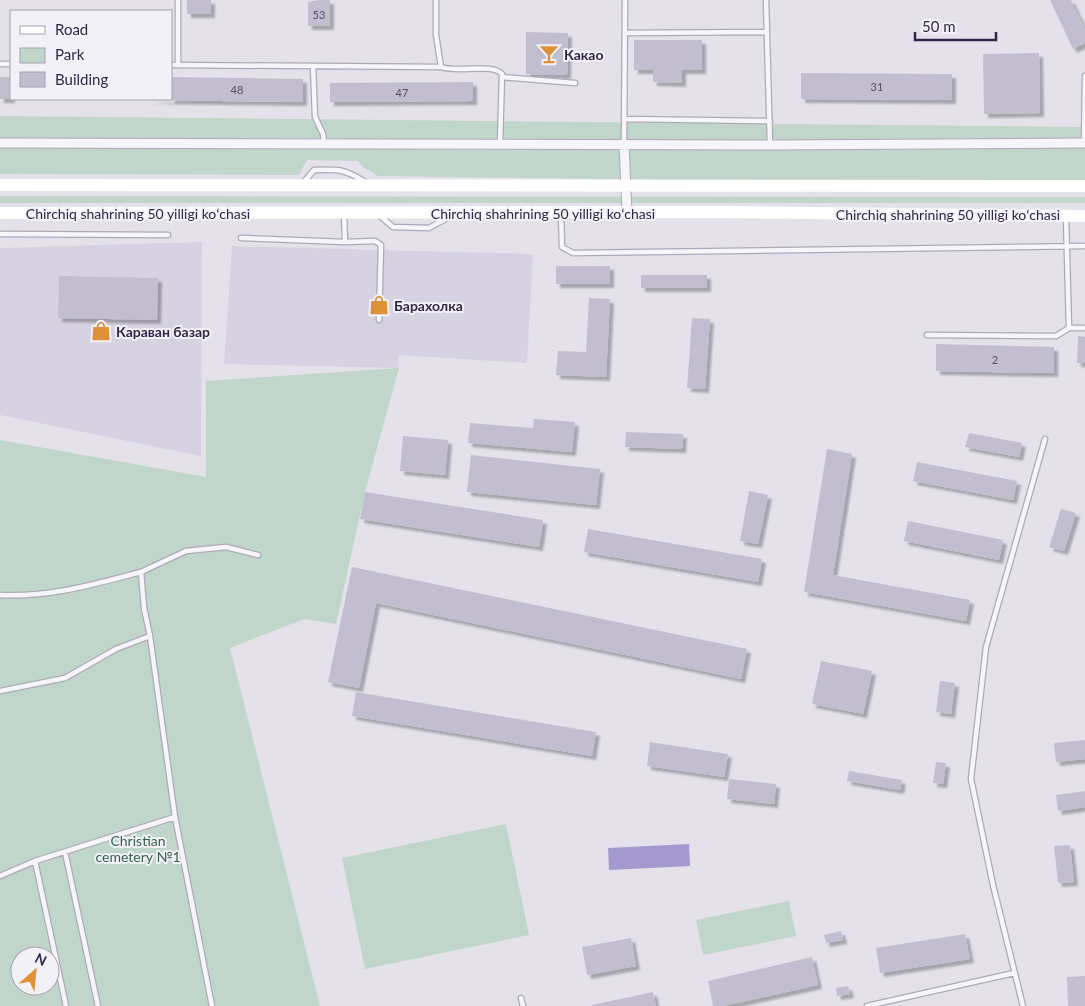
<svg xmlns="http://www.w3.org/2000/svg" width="1085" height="1006" font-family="Lato,sans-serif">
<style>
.built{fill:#d7d2e1}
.green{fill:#c1d6ca;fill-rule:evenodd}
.water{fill:#a499cf}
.building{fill:#c3becf;filter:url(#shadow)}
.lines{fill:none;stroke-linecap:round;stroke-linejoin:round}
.service-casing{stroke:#aea9b9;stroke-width:7}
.minor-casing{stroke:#aea9b9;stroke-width:11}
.service{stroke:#f6f5f9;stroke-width:4.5}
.minor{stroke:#f6f5f9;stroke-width:9}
.secondary{stroke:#fff;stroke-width:12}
.labels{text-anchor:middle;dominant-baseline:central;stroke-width:4;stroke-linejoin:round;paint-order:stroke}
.number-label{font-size:11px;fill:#564d68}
.poi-label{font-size:14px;font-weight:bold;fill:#312745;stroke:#f3f1f8;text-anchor:start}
.street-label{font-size:14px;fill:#312745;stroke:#f3f1f8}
.park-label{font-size:14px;fill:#33624b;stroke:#f3f1f8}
</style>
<defs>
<filter id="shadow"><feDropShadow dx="4" dy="4" stdDeviation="1" flood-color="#0004"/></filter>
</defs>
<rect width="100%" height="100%" fill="#e4e1eb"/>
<!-- built -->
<path class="built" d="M202,242L201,456L0,415V248Z
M232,246L533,254L527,363L398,355L399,368L224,364Z"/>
<!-- green -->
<path class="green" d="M0,116L1085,127V185L378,176L363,167L358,161L307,160L299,175L0,174Z
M0,196L1085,197V203H0Z
M399,368L365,492L336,624L304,619L230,648L320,1006H0V440L206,477V381ZM20,956H50V986H20Z
M506,824L529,935L365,969L342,858Z
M789,901L796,936L703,955L696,920Z"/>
<!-- water -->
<path class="water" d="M689,844L690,866L609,870L608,848Z"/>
<!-- building -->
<path class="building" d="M187,0H211V14H187Z
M319,0H330V26H308V2Z
M1050,0H1071L1085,30V43L1073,49Z
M526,32L568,33L567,75L526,74Z
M634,40H702V70H682V83L653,82V70H634Z
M1039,53L1040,113L984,114L983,54Z
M801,73L952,74V100L801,99Z
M0,77H11V99H0Z
M171,77L303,79V102L147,100L171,99Z
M473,82V101L330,102V83Z
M556,266H610V284H556Z
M641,275H707V288H641Z
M59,276L158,278L157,320L58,318Z
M589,298L610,299L606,377L556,375L558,351L586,352Z
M692,318L710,319L705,389L687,388Z
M1078,336L1085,337V363H1077Z
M936,344L1054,347V373L936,371Z
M534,419L575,422L572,452L468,443L470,423L533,428Z
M626,432L683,434L682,449L625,447Z
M969,433L1022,443L1019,457L965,447Z
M403,436L448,440L445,475L400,471Z
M827,449L852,454L833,575L970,600L966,621L804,592Z
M471,455L600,469L596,505L467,492Z
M917,462L1017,481L1013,500L913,481Z
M749,491L768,495L758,544L740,541Z
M365,492L543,520L539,547L360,519Z
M1061,509L1076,513L1064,551L1049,547Z
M908,521L1003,540L999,560L904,541Z
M588,529L762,559L758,582L584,552Z
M352,567L747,649L741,679L376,603L359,688L328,682Z
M821,661L872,671L863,714L812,704Z
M940,681L955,683L951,714L936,712Z
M356,692L596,732L592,756L352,716Z
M1085,740V759L1056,762L1054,743Z
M650,742L728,754L724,777L647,766Z
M936,762L946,763L943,784L933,783Z
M849,771L902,780L900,790L847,781Z
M729,779L776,784L774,804L727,799Z
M1085,791V807L1058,811L1056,795Z
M1070,845L1074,882L1058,883L1054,846Z
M841,931L843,940L826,943L824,935Z
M965,934L970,959L880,973L876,948Z
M631,938L636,966L587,975L582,947Z
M812,957L818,985L723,1006H713L708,981Z
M1085,976V1006H1068L1067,977Z
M848,986L850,994L837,996L836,988Z
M653,992L656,1006H592V1005Z"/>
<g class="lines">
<defs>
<path id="service" d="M178,0V65
M436,0V35L441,67C457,73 493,63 502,74L500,144
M766,0L770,145
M625,33L767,32
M0,64H11
M171,65L441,67
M313,66L315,117L323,134L324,143
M502,77L575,83
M624,119L770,121
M1084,143L1085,76
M624,144L625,0
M304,182L314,170C338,169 345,169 365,182
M561,213L562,247L573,253L1085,246
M379,215L393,227L429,228L449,217
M0,234L168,235
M241,238L345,242L344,214
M345,242L375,241L381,245L379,320
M1069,328H1085
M927,335L1056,336L1069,328L1066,217
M0,595C51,597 92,585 141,572
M0,691L65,678L116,649L150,636
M65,852L98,1006
M35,861L66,1006
M0,876L35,861L175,817
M521,998L523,1006
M212,1006L175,817L150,636L144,608L141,572L186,551L226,547L258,555
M867,1006L1014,973
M1023,1006L993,885L971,779L986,647L1045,439"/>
<path id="minor" d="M0,143L770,145L1085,143
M624,144L627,213"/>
</defs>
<!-- service casing -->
<use href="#service" class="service-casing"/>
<!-- minor casing -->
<use href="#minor" class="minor-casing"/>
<!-- service -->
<use href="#service" class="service"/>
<!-- minor -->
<use href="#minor" class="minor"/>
<!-- secondary -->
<path class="secondary" d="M0,185L1085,186
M0,213L716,212L1085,216"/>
</g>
<!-- icons -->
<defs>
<symbol id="bar-bare" viewBox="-9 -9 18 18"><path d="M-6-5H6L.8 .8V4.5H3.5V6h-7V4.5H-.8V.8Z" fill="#dd923a" stroke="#f3f1f8" stroke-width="2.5" paint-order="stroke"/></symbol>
<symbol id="shop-bare" viewBox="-9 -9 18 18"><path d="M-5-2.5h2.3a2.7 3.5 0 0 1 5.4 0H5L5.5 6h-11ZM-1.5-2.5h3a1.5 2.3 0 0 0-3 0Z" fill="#dd923a" stroke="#f3f1f8" stroke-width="2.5" paint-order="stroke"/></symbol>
</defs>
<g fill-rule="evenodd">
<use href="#bar-bare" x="535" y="40" width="28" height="28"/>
<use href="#shop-bare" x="365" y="291" width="28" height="28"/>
<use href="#shop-bare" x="87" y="317" width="28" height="28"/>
</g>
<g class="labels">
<!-- number labels -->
<g class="number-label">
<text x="319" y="14">53</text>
<text x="877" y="86">31</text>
<text x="237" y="89">48</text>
<text x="402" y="92">47</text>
<text x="995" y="359">2</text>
</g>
<!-- poi labels -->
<g class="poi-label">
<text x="564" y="54">Какао</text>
<text x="394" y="305">Барахолка</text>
<text x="116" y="331">Караван базар</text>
</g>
<!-- street labels -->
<g class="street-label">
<text x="138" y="213">Chirchiq shahrining 50 yilligi koʻchasi</text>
<text x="543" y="213">Chirchiq shahrining 50 yilligi koʻchasi</text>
<text x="948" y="214">Chirchiq shahrining 50 yilligi koʻchasi</text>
</g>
<!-- park labels -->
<g class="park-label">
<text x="138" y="840">Christian<tspan x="138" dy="16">cemetery №1</tspan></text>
</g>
</g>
<!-- legend -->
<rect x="10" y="10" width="162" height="90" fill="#f3f1f8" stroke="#a5a0b0"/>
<rect x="20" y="26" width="25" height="8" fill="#ffffff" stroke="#a5a0b0"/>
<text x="55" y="35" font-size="15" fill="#312745">Road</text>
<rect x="20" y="48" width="25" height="15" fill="#c1d6ca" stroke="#a5a0b0"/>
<text x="55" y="60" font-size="15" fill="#312745">Park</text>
<rect x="20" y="72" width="25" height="15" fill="#c3becf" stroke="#a5a0b0"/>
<text x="55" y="85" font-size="15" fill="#312745">Building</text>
<!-- north arrow -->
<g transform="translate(35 971) rotate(27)"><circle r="24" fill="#f3f1f8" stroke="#a5a0b0"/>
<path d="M0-4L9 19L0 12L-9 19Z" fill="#dd923a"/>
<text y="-8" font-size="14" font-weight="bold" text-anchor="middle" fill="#312745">N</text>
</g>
<!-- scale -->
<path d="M915 32v8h81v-8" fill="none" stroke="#312745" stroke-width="2.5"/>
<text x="922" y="32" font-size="15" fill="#312745" stroke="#f3f1f8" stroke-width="4" paint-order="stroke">50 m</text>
</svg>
